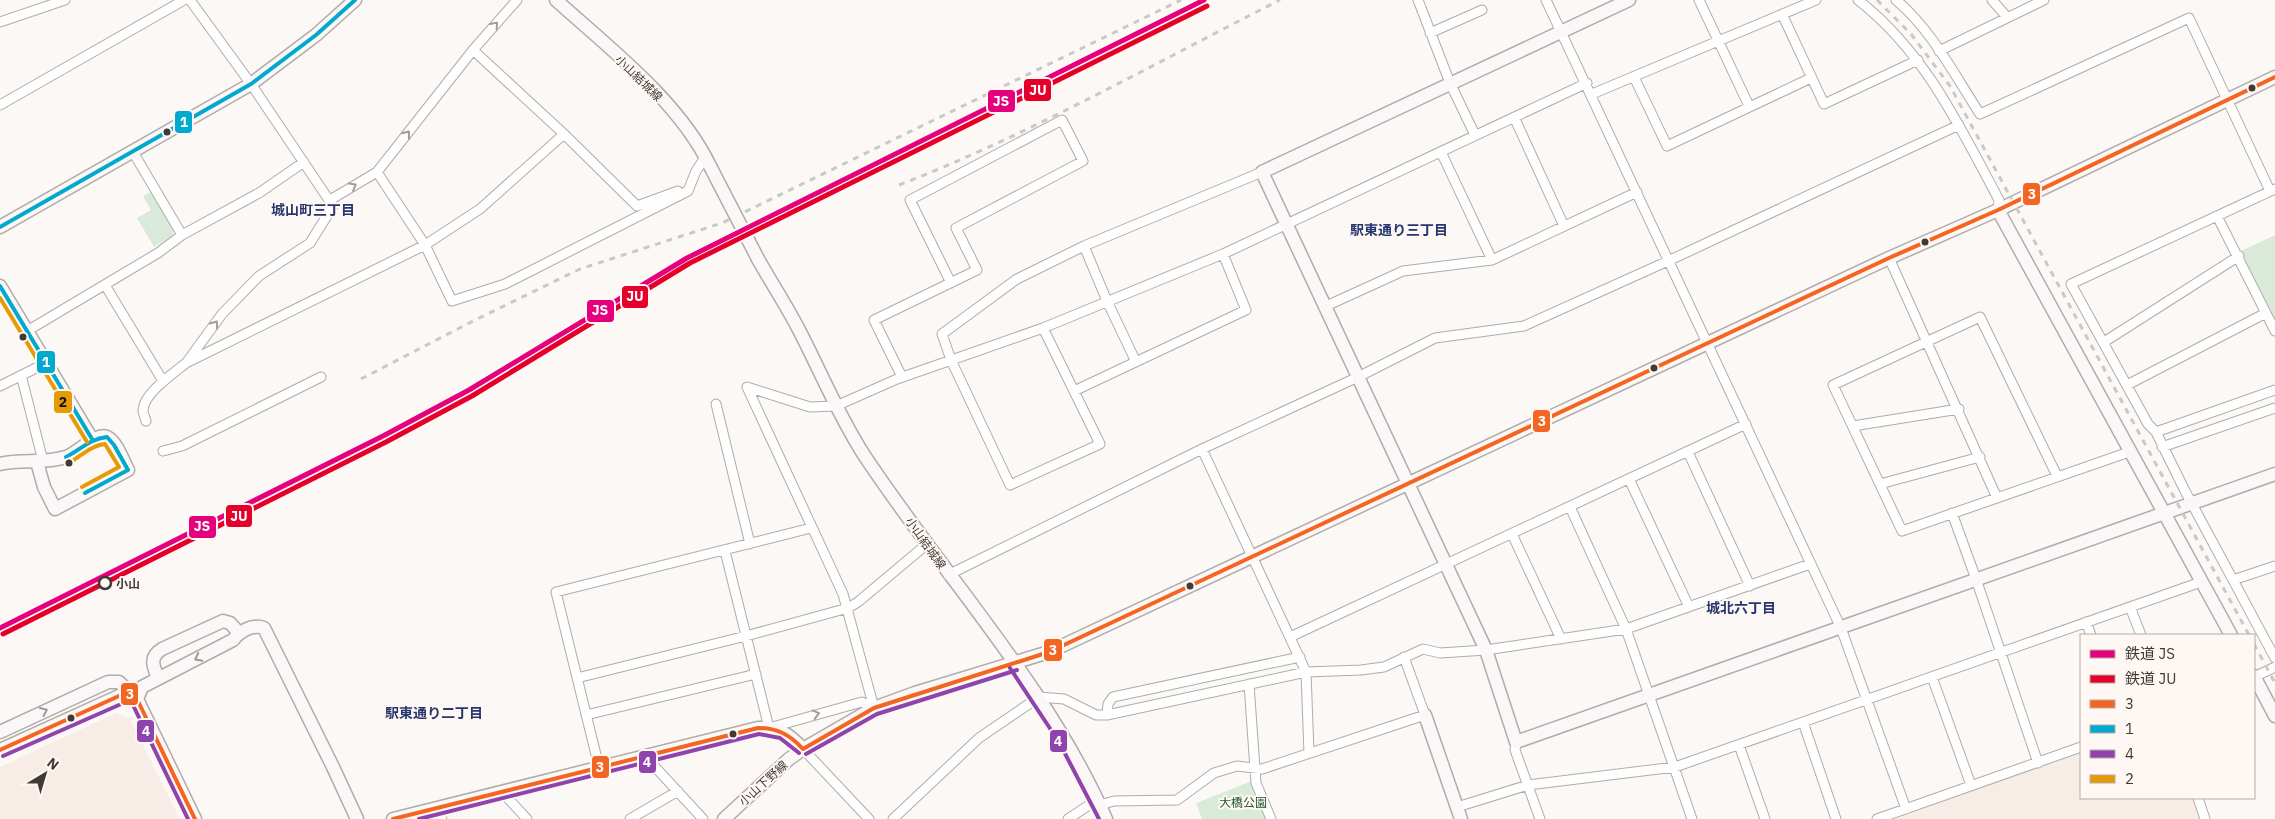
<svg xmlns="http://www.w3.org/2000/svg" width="2275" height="819" font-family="'IBM Plex Sans','Noto Sans JP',sans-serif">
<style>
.industrial{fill:#f8ede6}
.green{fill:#daeada}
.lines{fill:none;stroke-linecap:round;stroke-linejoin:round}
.street-casing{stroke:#b0aca8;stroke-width:11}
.secondary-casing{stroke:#b0aca8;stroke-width:15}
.street{stroke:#fefefe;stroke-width:9}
.secondary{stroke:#fbf7f9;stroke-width:12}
.rail{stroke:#cbc9c8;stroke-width:3;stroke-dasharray:6 6;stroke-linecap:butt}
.secondary-bridge-casing{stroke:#b0aca8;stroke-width:15;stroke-linecap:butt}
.secondary-bridge{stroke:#fbf7f9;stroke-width:12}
.bus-1-casing{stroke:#fef7f3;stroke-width:8}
.bus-2-casing{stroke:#fef7f3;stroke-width:8}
.bus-3-casing{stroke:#fef7f3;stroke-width:8}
.bus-4-casing{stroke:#fef7f3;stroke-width:8}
.bus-1{stroke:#f26522;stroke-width:4}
.bus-2{stroke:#00a9ce;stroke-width:4}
.bus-3{stroke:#8e44ad;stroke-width:4}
.bus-4{stroke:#e59b05;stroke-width:4}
.rail-1-casing{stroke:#fef7f3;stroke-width:9}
.rail-2-casing{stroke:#fef7f3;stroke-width:9}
.rail-1{stroke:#e5007d;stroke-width:5}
.rail-2{stroke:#e4002b;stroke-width:5}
.oneway{stroke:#9f9c9a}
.oneway2{stroke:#9e9898}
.bus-dot{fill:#403a36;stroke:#fef7f3;stroke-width:2}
.stop-dot{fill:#fef7f3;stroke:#403a36;stroke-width:2.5}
.labels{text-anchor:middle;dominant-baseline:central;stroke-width:4;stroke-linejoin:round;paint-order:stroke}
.street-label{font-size:12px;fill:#403a36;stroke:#fef7f3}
.stop-label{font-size:12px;font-weight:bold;fill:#403a36;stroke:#fef7f3;text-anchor:start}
.park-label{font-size:12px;fill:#1e572c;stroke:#fef7f3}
.neighbourhood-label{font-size:14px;font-weight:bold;fill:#26366f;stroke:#fef7f3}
.line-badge{stroke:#fef7f3;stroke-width:2}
.badge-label{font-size:14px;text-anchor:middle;font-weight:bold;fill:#fff}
.pale-badge-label{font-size:14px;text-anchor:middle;font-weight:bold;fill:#111}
</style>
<rect width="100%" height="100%" fill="#fbf8f6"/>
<!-- industrial -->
<path class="industrial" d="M116,713L130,719L180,819H0V767Z
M2081,751V798H2193L2201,819H1895Z"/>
<!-- green -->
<path class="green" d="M151,192L174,229L172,236L154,247L137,218L151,210L143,196Z
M2275,235V323L2241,251Z
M1252,781L1268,819H1202L1196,803Z"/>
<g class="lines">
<defs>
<path id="street" d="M1418,0L1450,83L1475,135
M1546,0L1841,628L1906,809
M1699,0L1749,106
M1858,0C1925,52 1960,127 1999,200L1998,210
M1896,0C1932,30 1955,76 1980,114L2189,18L2270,191
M1992,0L2007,17
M1782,14L1824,104L1918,60
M0,22L65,0
M1430,33L1482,10
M473,50L564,134L637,206L678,191
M1939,51L2044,0
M1634,77L1667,146L1811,78
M1592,94L1816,0
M0,105L184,0
M1514,117L1564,226
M133,152L182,235
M1441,152L1492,260
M377,172L425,245L452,301L505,284L688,191L696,171L706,156
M2275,189L2071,284L2148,424L2156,432L2184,489L2275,658
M330,200L377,172L473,50L517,0
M2217,216L2275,331
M1084,246L1107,301L1136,362
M1889,258L1997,498
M105,285L163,381
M1324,307L1403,271L1492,260L1637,192
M1043,328L1100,444L1010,485L951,360L942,334L1017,279L1084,246L1262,172
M27,331L158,253L182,235L259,193L304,162
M2104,342L2239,256
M187,362L222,314L259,276L310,243L333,206L251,84L190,0
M21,375L43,461
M902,377L874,320L977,270L956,228L1083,161L1062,120L910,200L951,283
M2127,385L2266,313
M0,386L46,363
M1074,391L1246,310L1223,254
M716,404L750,544
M146,421C145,418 143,413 143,410C144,393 174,373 186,363L425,245L480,209L564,134
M1853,426L1959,409
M2156,432L2275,390
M2162,447L2275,408
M1202,449L1306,672L1309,753
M163,451L182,446L321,377
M1688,452L1750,586
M2057,476L1980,317L1833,385L1902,531L2129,452
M1629,479L1689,607
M1880,484L1980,457
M1570,507L1626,629L1692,819
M1952,513L1976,579L2038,763
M1512,534L1561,639
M725,551L769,728L862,702L874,708
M948,575L1202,449L1358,377L1435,338L1524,326L1668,261L1959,125
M2233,580L2275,566
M2130,607L2141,635
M2086,622L2091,635
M1290,637L1746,424
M1932,677L1971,785
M2254,677L2275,667
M577,678L746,636L848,608L858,602L927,544
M1249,684L1256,783L1271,819
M874,708L843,594L747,387L810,407L836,406L897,379L1043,328L1223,254L1587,83
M586,715L756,674
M1107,715L1108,704L1113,697L1300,657
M1803,722L1836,819
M1516,742L1515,750L1540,819
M1739,745L1765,819
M803,749L869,819
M645,756L703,819
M599,767L556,592L811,528
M502,792L527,819
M2198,798L2205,819
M1100,805L1114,801L1177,800L1214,773L1237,766L1262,769L1425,715L1404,657
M1457,807L1528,785L1675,767L2201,582
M436,809L442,819
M630,819L678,791
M893,819L979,738L1039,697L1064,699L1096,715H1107L1306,672L1361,670L1384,667L1423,649L1440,653L1486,650L1626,629L1810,564
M1068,819L1098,799
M1877,819L2081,747"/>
<path id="secondary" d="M556,0C609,48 679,101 710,166
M1629,0L1262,172L1486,650L1516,742L2275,474
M1998,210L2231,635
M0,227L251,84L316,35L355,0
M758,259C771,282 786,305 798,328C820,370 838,415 864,455C944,576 1047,685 1106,819
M0,286L92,439
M0,464C22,459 44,464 66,457C78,453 96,432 107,437C117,442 123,461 128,470L55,509L44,487L37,462
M2254,676L2275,716
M158,678C153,666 149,657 162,649L223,621L230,623L239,633
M137,699L142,687L233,640C240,631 252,624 264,628L333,767L357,819
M1425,715L1461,819
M0,732L108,682H119L137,699L195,819
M0,750L119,696L129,694L137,699
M393,819L758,728C779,727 789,734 803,749
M724,819L789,759L803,749L874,708L915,693L1049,652L1889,258L1998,210L2275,77"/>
</defs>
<!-- street casing -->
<use href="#street" class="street-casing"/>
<!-- secondary casing -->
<use href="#secondary" class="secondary-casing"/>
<!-- street -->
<use href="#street" class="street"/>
<!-- secondary -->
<use href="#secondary" class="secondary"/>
<!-- rail -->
<path class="rail" d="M1877,0L1911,34L1950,86L2249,635
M899,185C1031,134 1155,63 1280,0
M361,379L473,321L580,269L722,223L1181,0
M2254,644L2275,683"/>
<defs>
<path id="secondary-bridge" d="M710,166L758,259"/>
</defs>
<!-- secondary-bridge casing -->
<use href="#secondary-bridge" class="secondary-bridge-casing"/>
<!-- secondary-bridge -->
<use href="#secondary-bridge" class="secondary-bridge"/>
<defs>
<path id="bus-1" d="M803,749L874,708L1049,652L1889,258L1998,210L2275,77
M0,750L119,696L129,694L137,699L195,819
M393,819L758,728C778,728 790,735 803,749"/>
<path id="bus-2" d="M0,227L251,84L316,35L355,0
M0,286L92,439
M66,457C82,449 89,439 107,437L114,445L128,470L85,493"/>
<path id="bus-3" d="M1010,668L1059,742L1099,819
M806,754L877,714L1017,670
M3,756L128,701L132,703L188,819
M419,819L759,734L780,738L799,753"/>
<path id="bus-4" d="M0,298L87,442
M69,463C81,456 92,445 105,444L119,467L82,487"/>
</defs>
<!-- bus-1 casing -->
<use href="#bus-1" class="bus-1-casing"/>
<!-- bus-2 casing -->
<use href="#bus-2" class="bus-2-casing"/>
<!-- bus-3 casing -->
<use href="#bus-3" class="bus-3-casing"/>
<!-- bus-4 casing -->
<use href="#bus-4" class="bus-4-casing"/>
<!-- bus-1 -->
<use href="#bus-1" class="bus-1"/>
<!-- bus-2 -->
<use href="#bus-2" class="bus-2"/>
<!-- bus-3 -->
<use href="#bus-3" class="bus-3"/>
<!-- bus-4 -->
<use href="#bus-4" class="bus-4"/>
<defs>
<path id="rail-1" d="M0,628L383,436L469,390L687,258L1204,0"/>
<path id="rail-2" d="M3,634L386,442L472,396L690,263L1207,6"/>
</defs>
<!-- rail-1 casing -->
<use href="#rail-1" class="rail-1-casing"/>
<!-- rail-2 casing -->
<use href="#rail-2" class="rail-2-casing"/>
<!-- rail-1 -->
<use href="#rail-1" class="rail-1"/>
<!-- rail-2 -->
<use href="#rail-2" class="rail-2"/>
</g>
<!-- one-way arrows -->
<defs><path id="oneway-chevron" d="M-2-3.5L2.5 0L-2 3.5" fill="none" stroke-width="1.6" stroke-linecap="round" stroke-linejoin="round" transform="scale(1.25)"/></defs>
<g class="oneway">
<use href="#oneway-chevron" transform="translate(495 25) rotate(-49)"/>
<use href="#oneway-chevron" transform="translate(407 134) rotate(-52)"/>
<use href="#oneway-chevron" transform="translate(353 186) rotate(-31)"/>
<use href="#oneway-chevron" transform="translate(215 324) rotate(-54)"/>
<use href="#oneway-chevron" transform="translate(816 714) rotate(-15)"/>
</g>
<g class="oneway2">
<use href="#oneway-chevron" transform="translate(198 658) rotate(153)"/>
<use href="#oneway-chevron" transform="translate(44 711) rotate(-25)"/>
</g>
<!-- markers -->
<g class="bus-dot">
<circle cx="2252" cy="88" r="4.5"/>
<circle cx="167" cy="132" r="4.5"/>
<circle cx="1925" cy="242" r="4.5"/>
<circle cx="23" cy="337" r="4.5"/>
<circle cx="1654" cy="368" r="4.5"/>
<circle cx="69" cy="463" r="4.5"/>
<circle cx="1190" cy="586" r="4.5"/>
<circle cx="71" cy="718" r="4.5"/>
<circle cx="733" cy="734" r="4.5"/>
</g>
<circle class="stop-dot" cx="105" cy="583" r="6"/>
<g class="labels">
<!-- street labels -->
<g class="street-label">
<text transform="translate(639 78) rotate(44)">小山結城線</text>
<text transform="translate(926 543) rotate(55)">小山結城線</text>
<text transform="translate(763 783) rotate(-42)">小山下野線</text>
</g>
<!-- stop labels -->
<g class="stop-label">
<text x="116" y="583">小山</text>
</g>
<!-- park labels -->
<g class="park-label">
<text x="1243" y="802">大橋公園</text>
</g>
<!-- neighbourhood labels -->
<g class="neighbourhood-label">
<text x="313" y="210">城山町三丁目</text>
<text x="1399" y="230">駅東通り三丁目</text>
<text x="1741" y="608">城北六丁目</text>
<text x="434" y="713">駅東通り二丁目</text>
</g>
</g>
<g class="line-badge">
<rect x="1023" y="78" width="29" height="24" rx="5" fill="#e4002b"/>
<rect x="987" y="89" width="29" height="24" rx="5" fill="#e5007d"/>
<rect x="174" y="110" width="19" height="24" rx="5" fill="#00a9ce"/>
<rect x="2022" y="182" width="19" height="24" rx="5" fill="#f26522"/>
<rect x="621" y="285" width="28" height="24" rx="5" fill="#e4002b"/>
<rect x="586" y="299" width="29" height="24" rx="5" fill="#e5007d"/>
<rect x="36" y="350" width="20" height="24" rx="5" fill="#00a9ce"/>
<rect x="53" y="390" width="20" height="24" rx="5" fill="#e59b05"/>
<rect x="1532" y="409" width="19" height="24" rx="5" fill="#f26522"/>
<rect x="225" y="504" width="28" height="24" rx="5" fill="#e4002b"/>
<rect x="188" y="515" width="29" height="24" rx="5" fill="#e5007d"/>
<rect x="1043" y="638" width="20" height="24" rx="5" fill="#f26522"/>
<rect x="120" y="682" width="19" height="24" rx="5" fill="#f26522"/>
<rect x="136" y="719" width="19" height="24" rx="5" fill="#8e44ad"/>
<rect x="1049" y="729" width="19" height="24" rx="5" fill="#8e44ad"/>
<rect x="638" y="750" width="19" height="24" rx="5" fill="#8e44ad"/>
<rect x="591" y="755" width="19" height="24" rx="5" fill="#f26522"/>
</g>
<g class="badge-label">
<text x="1038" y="95">JU</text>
<text x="1001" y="106">JS</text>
<text x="184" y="127">1</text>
<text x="2032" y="199">3</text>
<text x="635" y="301">JU</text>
<text x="600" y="315">JS</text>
<text x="46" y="367">1</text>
<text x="1542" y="426">3</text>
<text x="239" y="521">JU</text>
<text x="202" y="531">JS</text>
<text x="1053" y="655">3</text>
<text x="130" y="699">3</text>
<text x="146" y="736">4</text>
<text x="1058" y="746">4</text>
<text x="647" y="767">4</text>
<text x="600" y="772">3</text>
</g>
<g class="pale-badge-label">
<text x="63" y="407">2</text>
</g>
<!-- legend -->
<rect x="2080" y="634" width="175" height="165" fill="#fef7f3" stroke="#b2aba7"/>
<rect x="2090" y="650" width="25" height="8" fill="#e5007d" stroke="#b2aba7"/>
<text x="2125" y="659" font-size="15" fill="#403a36">鉄道 JS</text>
<rect x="2090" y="675" width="25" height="8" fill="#e4002b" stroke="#b2aba7"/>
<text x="2125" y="684" font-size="15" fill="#403a36">鉄道 JU</text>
<rect x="2090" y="700" width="25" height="8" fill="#f26522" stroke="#b2aba7"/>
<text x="2125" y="709" font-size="15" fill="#403a36">3</text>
<rect x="2090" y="725" width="25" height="8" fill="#00a9ce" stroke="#b2aba7"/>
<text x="2125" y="734" font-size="15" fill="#403a36">1</text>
<rect x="2090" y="750" width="25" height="8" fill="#8e44ad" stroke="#b2aba7"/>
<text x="2125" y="759" font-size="15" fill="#403a36">4</text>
<rect x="2090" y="775" width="25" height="8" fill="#e59b05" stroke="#b2aba7"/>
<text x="2125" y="784" font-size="15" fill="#403a36">2</text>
<!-- north arrow -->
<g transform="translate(45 774) rotate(38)" stroke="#fef7f3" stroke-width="4" paint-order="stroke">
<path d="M0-4L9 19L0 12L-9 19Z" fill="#403a36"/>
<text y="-8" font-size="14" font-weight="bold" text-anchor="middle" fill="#403a36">N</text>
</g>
</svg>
